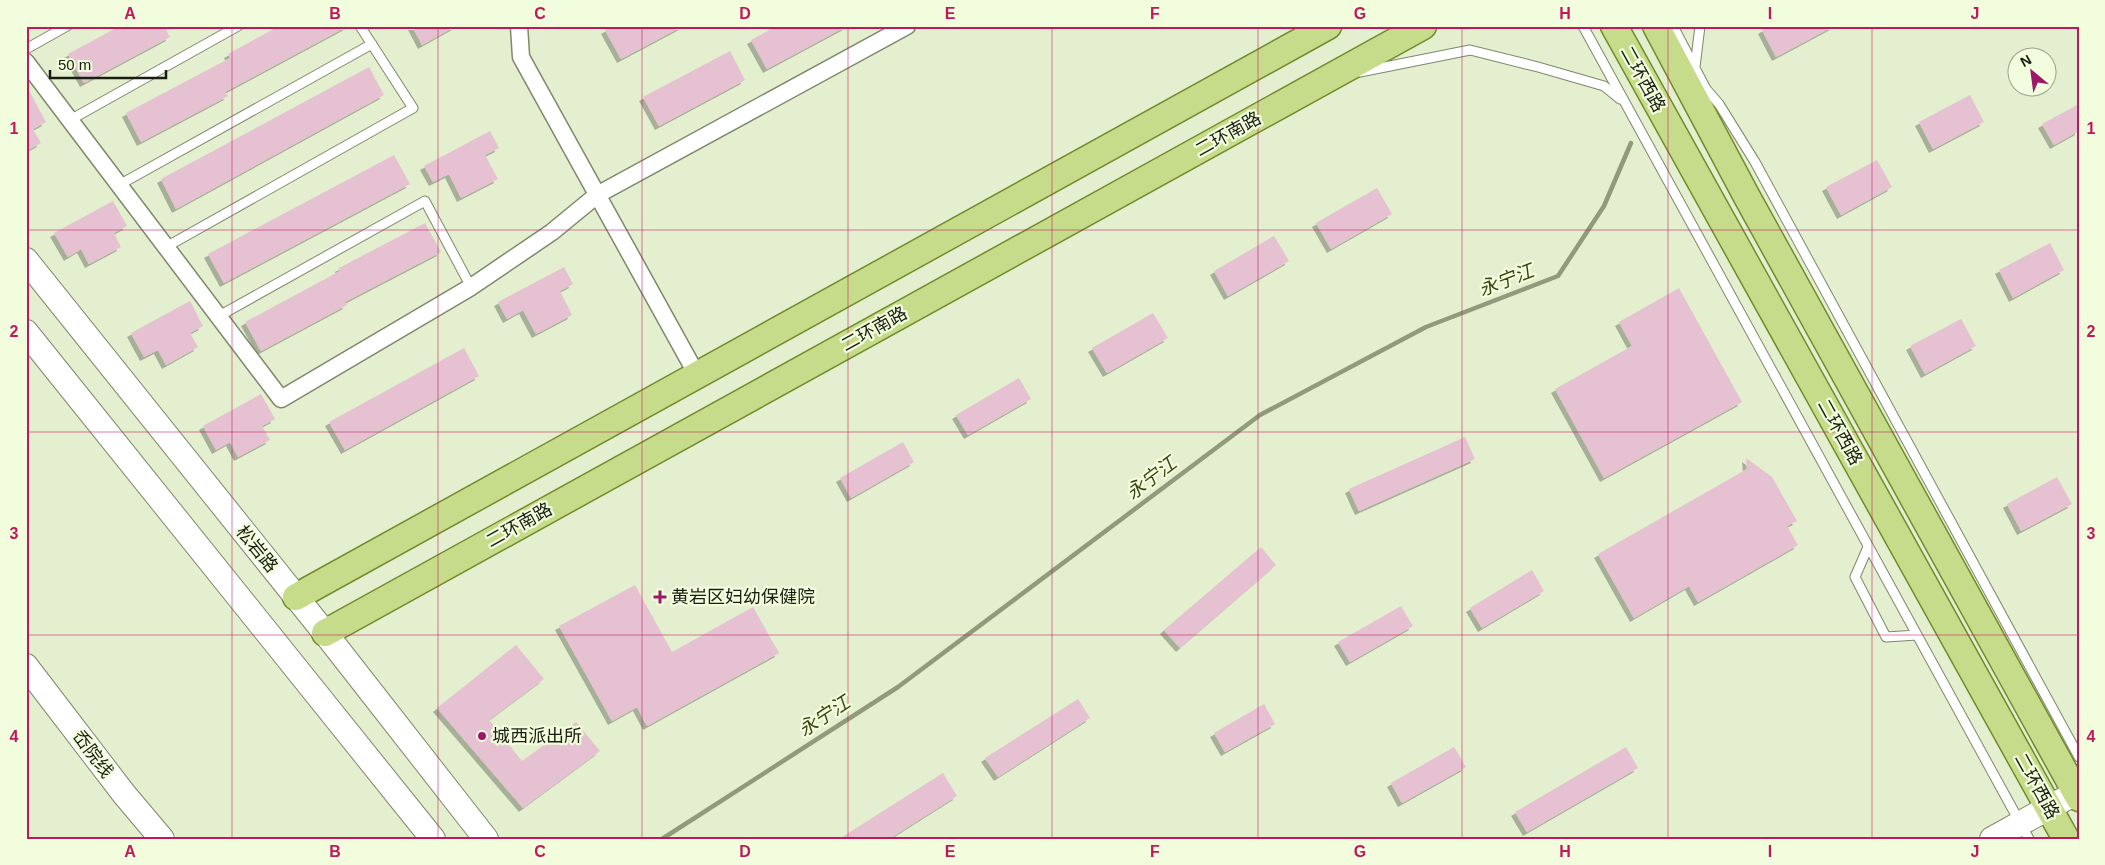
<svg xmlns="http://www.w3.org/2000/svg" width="2105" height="865" font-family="Helvetica,'Noto Sans SC',sans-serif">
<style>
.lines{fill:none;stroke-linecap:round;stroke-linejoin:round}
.stream{stroke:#919b7c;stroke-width:4.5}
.building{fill:#e5c1d1;filter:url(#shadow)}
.lane-casing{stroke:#7e886b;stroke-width:11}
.street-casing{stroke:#7e886b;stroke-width:19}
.secondary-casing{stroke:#7e886b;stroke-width:26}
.primary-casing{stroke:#728b2d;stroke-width:29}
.lane{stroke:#fff;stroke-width:9}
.street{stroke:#fff;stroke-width:16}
.secondary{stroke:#fff;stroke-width:24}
.primary{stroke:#c7dc8a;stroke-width:26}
.grid{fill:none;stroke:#c2185b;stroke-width:1;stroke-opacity:0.55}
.poi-dot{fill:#9d1869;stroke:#f1fddc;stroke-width:2}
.labels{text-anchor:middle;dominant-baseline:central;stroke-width:4.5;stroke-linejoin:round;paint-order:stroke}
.street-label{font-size:18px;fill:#1a1e12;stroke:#f1fddc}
.poi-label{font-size:18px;fill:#1a1e12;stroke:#f1fddc;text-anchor:start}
.water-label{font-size:19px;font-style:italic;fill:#384613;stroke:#f1fddc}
.neatline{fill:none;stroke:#c2185b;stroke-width:2}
.grid-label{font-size:16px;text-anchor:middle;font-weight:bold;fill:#c2185b}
</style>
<defs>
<filter id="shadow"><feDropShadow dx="-4" dy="4" stdDeviation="0" flood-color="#0004"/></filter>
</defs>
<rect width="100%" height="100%" fill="#e4efcf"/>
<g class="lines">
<!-- stream -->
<path class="stream" d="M662,839L898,687L1260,415L1426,327L1558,276L1604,206L1631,143"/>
</g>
<!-- building -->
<path class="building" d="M120,26H164L170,37L84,83L68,54Z
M279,26H348L225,92L228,96L141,142L126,113L230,58L228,54Z
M412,26H456L422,45Z
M612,26H683L621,59L605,30Z
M777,26H847L767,69L751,40Z
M1769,26H1834L1776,57L1762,30Z
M730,51L745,80L659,126L643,97Z
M369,67L384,95L176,209L161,179Z
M26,85L46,122L33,129L41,143L26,151Z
M1970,95L1984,122L1933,149L1919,122Z
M2079,104V131L2054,145L2042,124Z
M490,131L499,148L485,155L498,179L461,198L449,174L433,182L424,166Z
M394,155L410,184L224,283L208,254Z
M1877,160L1892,187L1841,215L1826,187Z
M1377,188L1392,214L1331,249L1316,223Z
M113,201L127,226L114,233L121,247L89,264L81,249L68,257L54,233Z
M425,223L441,252L345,302L347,305L261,351L245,322L340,271L339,268Z
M1274,236L1289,261L1228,296L1214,271Z
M2050,243L2064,270L2013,298L1999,270Z
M564,267L573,284L560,291L572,315L536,334L523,310L507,319L498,302Z
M1679,288L1742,402L1604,478L1555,389L1632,346L1619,322Z
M190,301L203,326L190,333L198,347L166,365L158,350L144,357L131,333Z
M1153,313L1168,338L1107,373L1092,348Z
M1961,319L1976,346L1925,374L1910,346Z
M464,348L479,376L345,450L329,422Z
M1019,378L1031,399L968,435L956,415Z
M261,394L275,419L262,426L270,440L238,457L230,442L216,450L203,426Z
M1465,437L1475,459L1359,511L1349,489Z
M903,442L914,462L851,498L840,478Z
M1746,458L1772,477L1797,521L1787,526L1798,545L1698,602L1689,586L1634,618L1598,554L1747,469Z
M2057,477L2072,504L2021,531L2007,504Z
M1261,547L1276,565L1180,648L1164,630Z
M1532,570L1544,591L1482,628L1470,608Z
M635,585L672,652L753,607L779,653L647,726L637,707L612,721L559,626Z
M1401,606L1413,626L1350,662L1338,642Z
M516,645L544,679L489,720L522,761L576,722L600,751L523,808L437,708Z
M1078,699L1090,718L998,777L985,758Z
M1264,704L1275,724L1225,752L1214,733Z
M1454,747L1466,767L1402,803L1391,783Z
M1626,747L1638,768L1527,832L1515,812Z
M943,773L957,796L889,839H839Z"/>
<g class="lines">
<defs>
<path id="lane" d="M1583,26L2029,839
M1673,26L1706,89L1719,104L1755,162L2079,757
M26,49L67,26
M1695,67L1700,26
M1360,72L1470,50L1538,67L1604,86L1620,99
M70,120L238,26
M119,185L372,44
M166,247L413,108L360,26
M219,316L425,201L471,287
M1868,547L1855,577L1886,637L1917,635"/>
<path id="street" d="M519,26L521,57L697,375
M26,62L281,399L471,287L552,232L597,195L907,26"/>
<path id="secondary" d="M26,260L325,633L486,839
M26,332L433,839
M26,666L124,794L162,839
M1992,839L2079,791"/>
<path id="primary" d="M1614,26L2066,839
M1656,26L1747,197L2079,798
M296,597L1328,26
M325,633L1423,26"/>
</defs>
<!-- lane casing -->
<use href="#lane" class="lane-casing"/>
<!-- street casing -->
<use href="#street" class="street-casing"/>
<!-- secondary casing -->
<use href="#secondary" class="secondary-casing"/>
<!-- primary casing -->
<use href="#primary" class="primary-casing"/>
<!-- lane -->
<use href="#lane" class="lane"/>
<!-- street -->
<use href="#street" class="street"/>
<!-- secondary -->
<use href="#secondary" class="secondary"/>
<!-- primary -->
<use href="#primary" class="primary"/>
</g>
<!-- grid -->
<path class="grid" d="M232,26V839M438,26V839M642,26V839M848,26V839M1052,26V839M1258,26V839M1462,26V839M1668,26V839M1872,26V839M26,230H2079M26,432H2079M26,635H2079"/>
<!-- markers -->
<g class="poi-dot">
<path d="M657.5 589.5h5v5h5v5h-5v5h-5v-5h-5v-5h5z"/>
<circle cx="482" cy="736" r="5"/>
</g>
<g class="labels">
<!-- street labels -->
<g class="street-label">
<text transform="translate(1643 79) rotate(61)">二环西路</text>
<text transform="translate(1228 134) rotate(-29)">二环南路</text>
<text transform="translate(874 329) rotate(-29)">二环南路</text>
<text transform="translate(1840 432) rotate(61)">二环西路</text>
<text transform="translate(519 525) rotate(-29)">二环南路</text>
<text transform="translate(257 549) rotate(51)">松岩路</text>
<text transform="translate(93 754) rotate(53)">岙院线</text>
<text transform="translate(2037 786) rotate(61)">二环西路</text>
</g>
<!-- poi labels -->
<g class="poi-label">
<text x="671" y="597">黄岩区妇幼保健院</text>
<text x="492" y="736">城西派出所</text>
</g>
<!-- water labels -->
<g class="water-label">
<text transform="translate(1506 280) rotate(-21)">永宁江</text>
<text transform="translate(1151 478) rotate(-37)">永宁江</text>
<text transform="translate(824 716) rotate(-33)">永宁江</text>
</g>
</g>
<!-- border -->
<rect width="2105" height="865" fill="none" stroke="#f1fddc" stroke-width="55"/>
<!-- north arrow -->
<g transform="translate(2032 72) rotate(331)"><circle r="24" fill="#f1fddc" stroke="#9ba48b"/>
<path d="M0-4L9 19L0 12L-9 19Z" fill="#9d1869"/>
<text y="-8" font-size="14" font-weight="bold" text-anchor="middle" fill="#1a1e12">N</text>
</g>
<!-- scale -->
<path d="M50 70v8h116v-8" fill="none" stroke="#1a1e12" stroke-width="2.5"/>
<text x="58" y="70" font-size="15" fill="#1a1e12" stroke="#f1fddc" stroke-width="4" paint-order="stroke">50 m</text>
<rect x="28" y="28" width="2050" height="810" class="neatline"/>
<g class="grid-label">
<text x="130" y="19">A</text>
<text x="335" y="19">B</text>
<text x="540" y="19">C</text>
<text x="745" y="19">D</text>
<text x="950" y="19">E</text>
<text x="1155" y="19">F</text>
<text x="1360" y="19">G</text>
<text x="1565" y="19">H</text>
<text x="1770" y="19">I</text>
<text x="1975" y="19">J</text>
<text x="14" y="134">1</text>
<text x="2091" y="134">1</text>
<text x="14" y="337">2</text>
<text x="2091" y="337">2</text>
<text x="14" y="539">3</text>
<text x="2091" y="539">3</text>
<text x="14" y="742">4</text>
<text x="2091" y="742">4</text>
<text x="130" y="857">A</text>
<text x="335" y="857">B</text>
<text x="540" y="857">C</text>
<text x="745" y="857">D</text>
<text x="950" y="857">E</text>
<text x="1155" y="857">F</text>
<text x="1360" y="857">G</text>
<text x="1565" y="857">H</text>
<text x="1770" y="857">I</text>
<text x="1975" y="857">J</text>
</g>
</svg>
